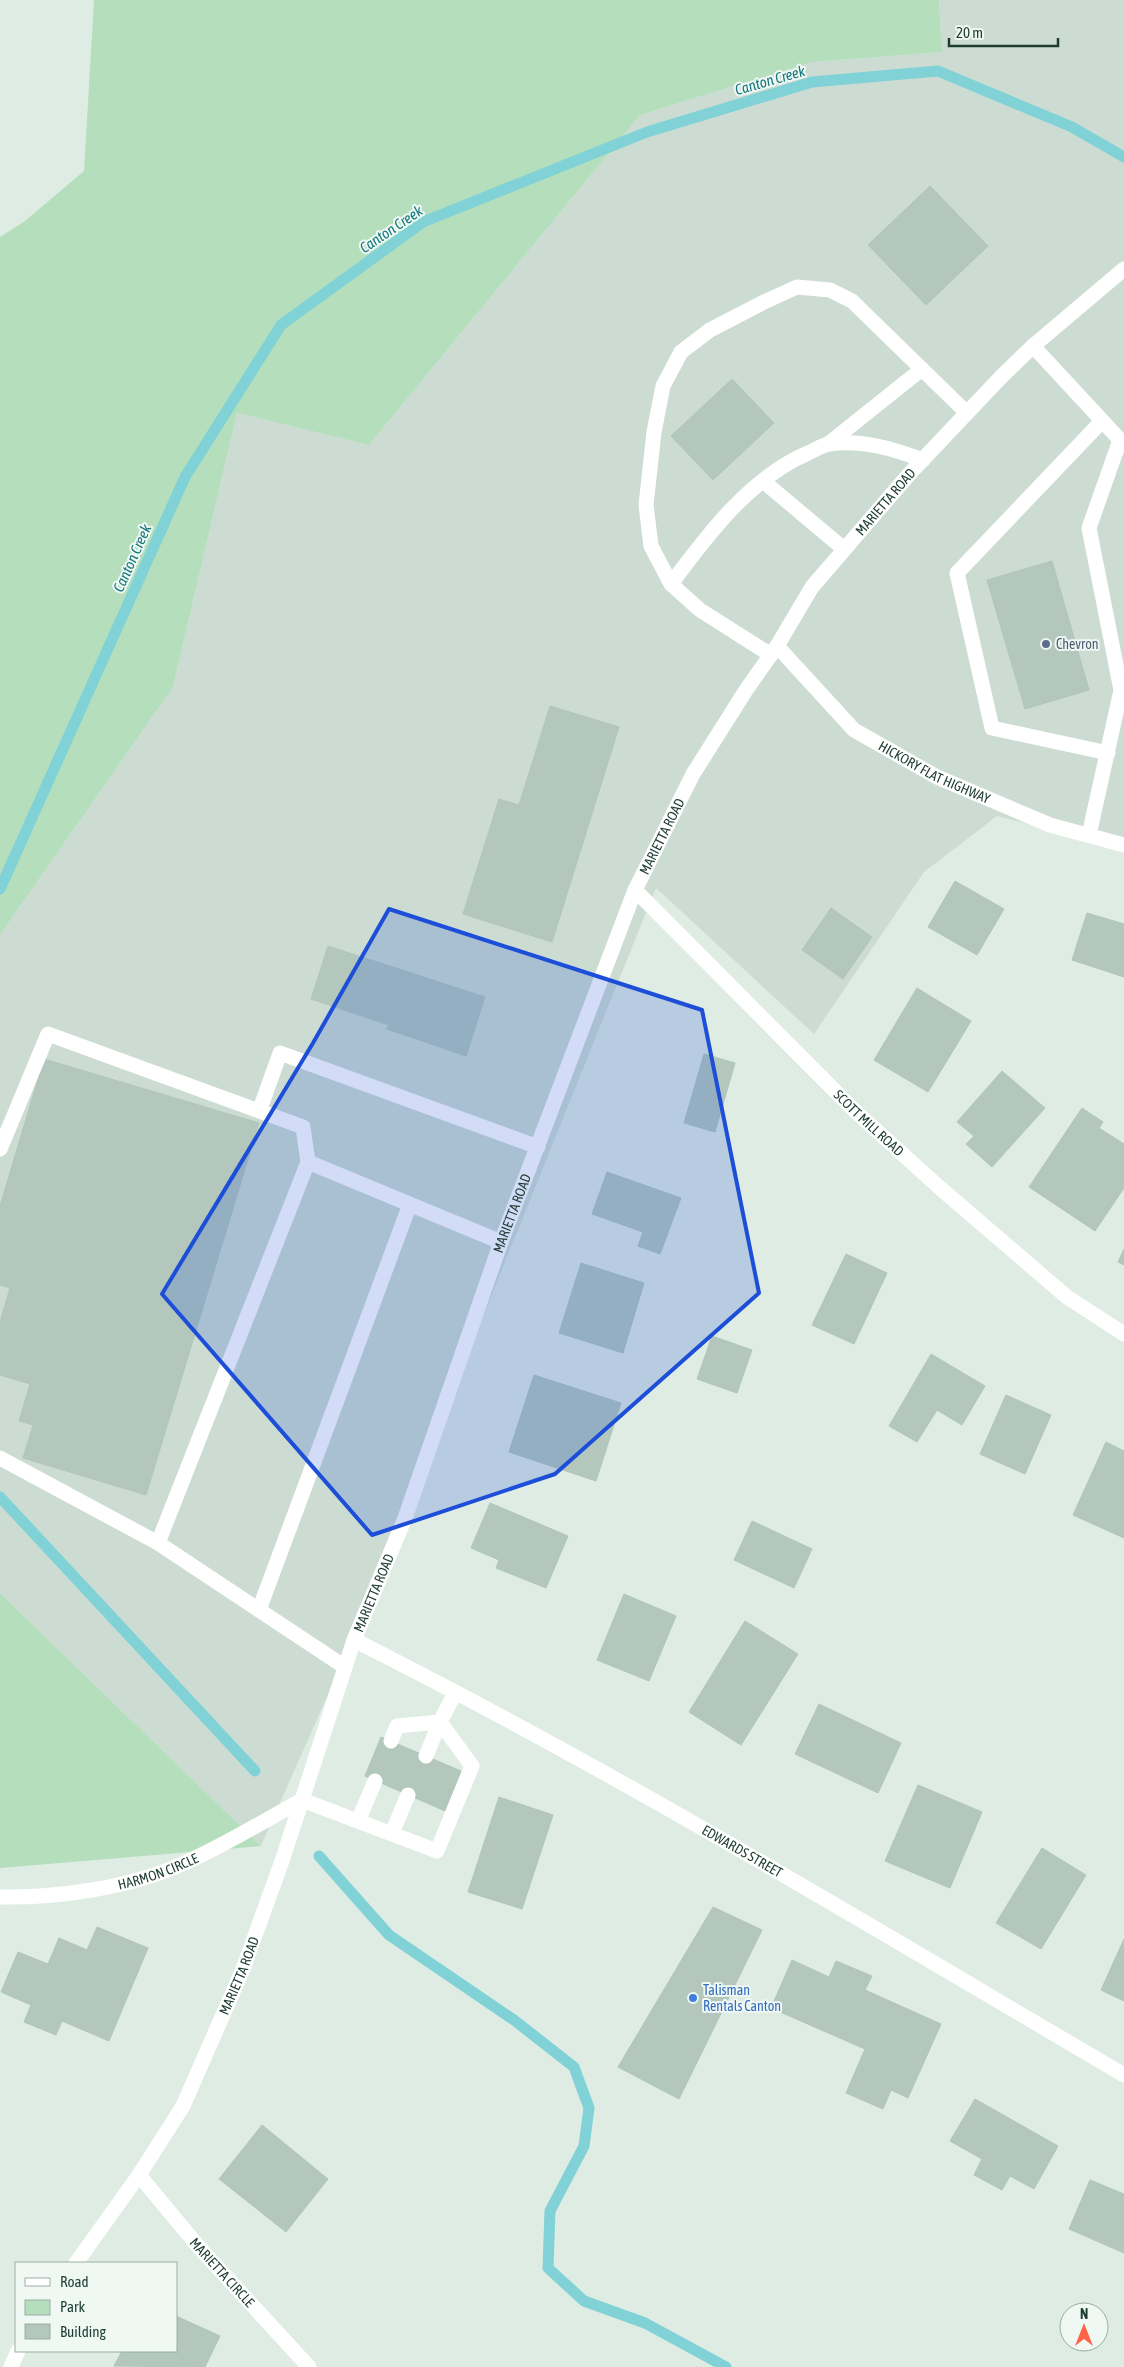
<svg xmlns="http://www.w3.org/2000/svg" width="1124" height="2367" font-family="'Asap Condensed',sans-serif">
<style>
.built{fill:#ccdcd3}
.green{fill:#b5dfbc}
.lines{fill:none;stroke-linecap:round;stroke-linejoin:round}
.stream{stroke:#80d2d7;stroke-width:11}
.building{fill:#b3c7bd;stroke:#b0c6bb}
.service{stroke:#fff;stroke-width:15}
.minor{stroke:#fff;stroke-width:15}
.tertiary{stroke:#fff;stroke-width:15}
.marked{fill:#1d4ed8;fill-opacity:0.2;stroke:#1d4ed8;stroke-width:4;stroke-linejoin:round}
.service-dot{fill:#5c6f8a;stroke:#eff8f3;stroke-width:2}
.shop-dot{fill:#3f7fe0;stroke:#eff8f3;stroke-width:2}
.labels{text-anchor:middle;dominant-baseline:central;stroke-width:4;stroke-linejoin:round;paint-order:stroke}
.street-label{font-size:14px;fill:#1e3d32;stroke:#eff8f3}
.service-label{font-size:14px;fill:#4e5e75;stroke:#eff8f3;text-anchor:start}
.shop-label{font-size:14px;fill:#366cbe;stroke:#eff8f3;text-anchor:start}
.water-label{font-size:15px;font-style:italic;fill:#13777e;stroke:#eff8f3}
</style>
<rect width="100%" height="100%" fill="#deece4"/>
<!-- built -->
<path class="built" d="M939,0H1124V848L997,816L924,872L814,1034L656,888L356,1631L261,1846L0,1593V935L173,687L237,413L369,445L640,115L812,62L942,52Z"/>
<!-- green -->
<path class="green" d="M94,0H939L942,52L812,62L640,115L369,445L237,413L173,687L0,935V237L25,221L84,171Z
M0,1593L261,1846L0,1868Z"/>
<g class="lines">
<!-- stream -->
<path class="stream" d="M0,889L185,477L281,325L423,222L647,132L812,82L938,71L1072,127L1124,157
M0,1497L255,1771
M319,1856L389,1935L514,2020L574,2067L589,2108L584,2146L550,2211L548,2268L584,2301L645,2323L726,2367"/>
</g>
<!-- building -->
<path class="building" d="M930,186L988,246L926,305L868,245Z
M732,379L774,423L713,480L671,436Z
M1052,561L1089,690L1025,709L987,580Z
M550,706L619,727L552,942L463,914L499,799L519,805Z
M955,881L1004,909L977,955L928,927Z
M831,908L872,937L843,979L802,950Z
M1087,913L1124,924V977L1072,960Z
M328,946L485,997L466,1056L387,1029L389,1025L311,999Z
M917,988L971,1021L928,1092L874,1060Z
M704,1054L735,1063L715,1132L684,1123Z
M44,1059L259,1123L146,1495L23,1458L33,1425L19,1421L30,1384L0,1375V1322L10,1288L0,1285V1206Z
M1002,1071L1045,1108L992,1167L966,1144L974,1136L957,1122Z
M1082,1108L1103,1122L1099,1128L1124,1144V1188L1095,1231L1029,1187Z
M607,1172L681,1198L660,1254L638,1246L643,1232L592,1214Z
M1124,1249V1265L1118,1262Z
M846,1254L887,1273L854,1344L812,1325Z
M581,1263L644,1283L623,1353L559,1333Z
M712,1336L752,1350L737,1393L697,1379Z
M931,1354L985,1386L962,1425L937,1410L917,1442L889,1426Z
M534,1375L621,1403L596,1481L509,1452Z
M1006,1395L1051,1415L1025,1474L980,1454Z
M1106,1442L1124,1451V1538L1073,1515Z
M490,1503L568,1536L546,1588L496,1568L499,1560L471,1548Z
M752,1521L812,1549L794,1588L734,1560Z
M624,1594L676,1616L649,1681L597,1660Z
M745,1621L798,1654L741,1745L689,1712Z
M819,1704L901,1743L878,1793L795,1754Z
M381,1737L461,1771L445,1811L365,1776Z
M918,1785L982,1812L950,1888L885,1861Z
M499,1797L553,1815L522,1909L468,1892Z
M1042,1848L1086,1875L1041,1949L996,1923Z
M713,1907L762,1930L679,2099L618,2067Z
M97,1927L148,1948L109,2041L62,2021L56,2035L24,2022L31,2005L1,1992L18,1952L48,1964L59,1938L87,1950Z
M1124,1939V2001L1101,1990Z
M792,1960L829,1977L836,1961L872,1976L865,1990L941,2024L908,2098L891,2090L883,2109L846,2093L865,2049L771,2008Z
M975,2099L1058,2146L1034,2189L1010,2176L1002,2190L974,2175L982,2159L950,2141Z
M262,2125L328,2179L286,2232L219,2179Z
M1090,2180L1124,2194V2253L1069,2229Z
M176,2316L220,2336L205,2367L114,2366L122,2351H176Z"/>
<g class="lines">
<!-- service -->
<path class="service" d="M1033,346L1120,440L1089,528L1121,690L1089,835
M1102,421L957,573L992,728L1108,753
M828,444L922,369
M763,481L844,549
M671,584C708,534 750,478 808,453C815,450 822,445 829,444C861,439 894,449 923,460
M771,655L700,610L671,584L651,546L646,505L654,432L663,386L681,352L710,330L764,302L797,287L830,290L852,301L967,413
M260,1109L280,1053L538,1147
M0,1149L48,1034L303,1127L308,1162
M0,1458L158,1543
M259,1610L410,1204
M345,1667L158,1543L308,1162L501,1242
M391,1741L397,1726L440,1722L426,1756
M302,1800L437,1851L472,1766L440,1722L455,1693
M358,1821L375,1781
M392,1833L408,1795"/>
<!-- minor -->
<g class="minor">
<path id="s1" d="M635,890L855,1111L940,1188L1067,1297L1124,1334"/>
<path id="s2" d="M354,1640C617,1772 870,1926 1124,2075"/>
<path id="s3" d="M0,1897C57,1898 128,1888 180,1865C222,1847 262,1822 302,1800"/>
<path id="s4" d="M139,2175L197,2245L309,2367"/>
</g>
<!-- tertiary -->
<g class="tertiary">
<path id="s5" d="M777,646L854,730L937,777L1050,825L1124,845"/>
<path id="s6" d="M76,2263L139,2175L183,2106L243,1969L282,1861L354,1640L405,1518L501,1242L635,890L693,774L746,690L777,646L812,587L911,472L1001,377L1033,346L1124,269"/>
<path d="M11,2367L18,2351"/>
</g>
</g>
<!-- marked area -->
<path class="marked" d="M389,909L702,1010L759,1293L555,1474L372,1535L162,1294L313,1043Z"/>
<!-- markers -->
<circle class="service-dot" cx="1046" cy="644" r="5"/>
<circle class="shop-dot" cx="693" cy="1998" r="5"/>
<g class="labels">
<!-- street labels -->
<g class="street-label">
<text stroke="none"><textPath href="#s6" startOffset="1952">MARIETTA ROAD</textPath></text>
<text stroke="none"><textPath href="#s5" startOffset="205">HICKORY FLAT HIGHWAY</textPath></text>
<text stroke="none"><textPath href="#s6" startOffset="1548">MARIETTA ROAD</textPath></text>
<text stroke="none"><textPath href="#s1" startOffset="330">SCOTT MILL ROAD</textPath></text>
<text stroke="none"><textPath href="#s6" startOffset="1142">MARIETTA ROAD</textPath></text>
<text stroke="none"><textPath href="#s6" startOffset="738">MARIETTA ROAD</textPath></text>
<text stroke="none"><textPath href="#s2" startOffset="442">EDWARDS STREET</textPath></text>
<text stroke="none"><textPath href="#s3" startOffset="161">HARMON CIRCLE</textPath></text>
<text stroke="none"><textPath href="#s6" startOffset="332">MARIETTA ROAD</textPath></text>
<text stroke="none"><textPath href="#s4" startOffset="128">MARIETTA CIRCLE</textPath></text>
</g>
<!-- service labels -->
<g class="service-label">
<text x="1056" y="644">Chevron</text>
</g>
<!-- shop labels -->
<g class="shop-label">
<text x="703" y="1990">Talisman<tspan x="703" dy="16">Rentals Canton</tspan></text>
</g>
<!-- water labels -->
<g class="water-label">
<text transform="translate(770 80) rotate(-16)">Canton Creek</text>
<text transform="translate(391 229) rotate(-34)">Canton Creek</text>
<text transform="translate(132 558) rotate(-66)">Canton Creek</text>
</g>
</g>
<!-- legend -->
<rect x="15" y="2262" width="162" height="90" fill="#eff8f3" stroke="#9bada6"/>
<rect x="25" y="2278" width="25" height="8" fill="#ffffff" stroke="#9bada6"/>
<text x="60" y="2287" font-size="15" fill="#1e3d32">Road</text>
<rect x="25" y="2300" width="25" height="15" fill="#b5dfbc" stroke="#9bada6"/>
<text x="60" y="2312" font-size="15" fill="#1e3d32">Park</text>
<rect x="25" y="2324" width="25" height="15" fill="#b3c7bd" stroke="#9bada6"/>
<text x="60" y="2337" font-size="15" fill="#1e3d32">Building</text>
<!-- north arrow -->
<g transform="translate(1084 2327)"><circle r="24" fill="#eff8f3" stroke="#9bada6"/>
<path d="M0-4L9 19L0 12L-9 19Z" fill="#ff6449"/>
<text y="-8" font-size="14" font-weight="bold" text-anchor="middle" fill="#1e3d32">N</text>
</g>
<!-- scale -->
<path d="M949 38v8h109v-8" fill="none" stroke="#1e3d32" stroke-width="2.5"/>
<text x="956" y="38" font-size="15" fill="#1e3d32" stroke="#eff8f3" stroke-width="4" paint-order="stroke">20 m</text>
</svg>
